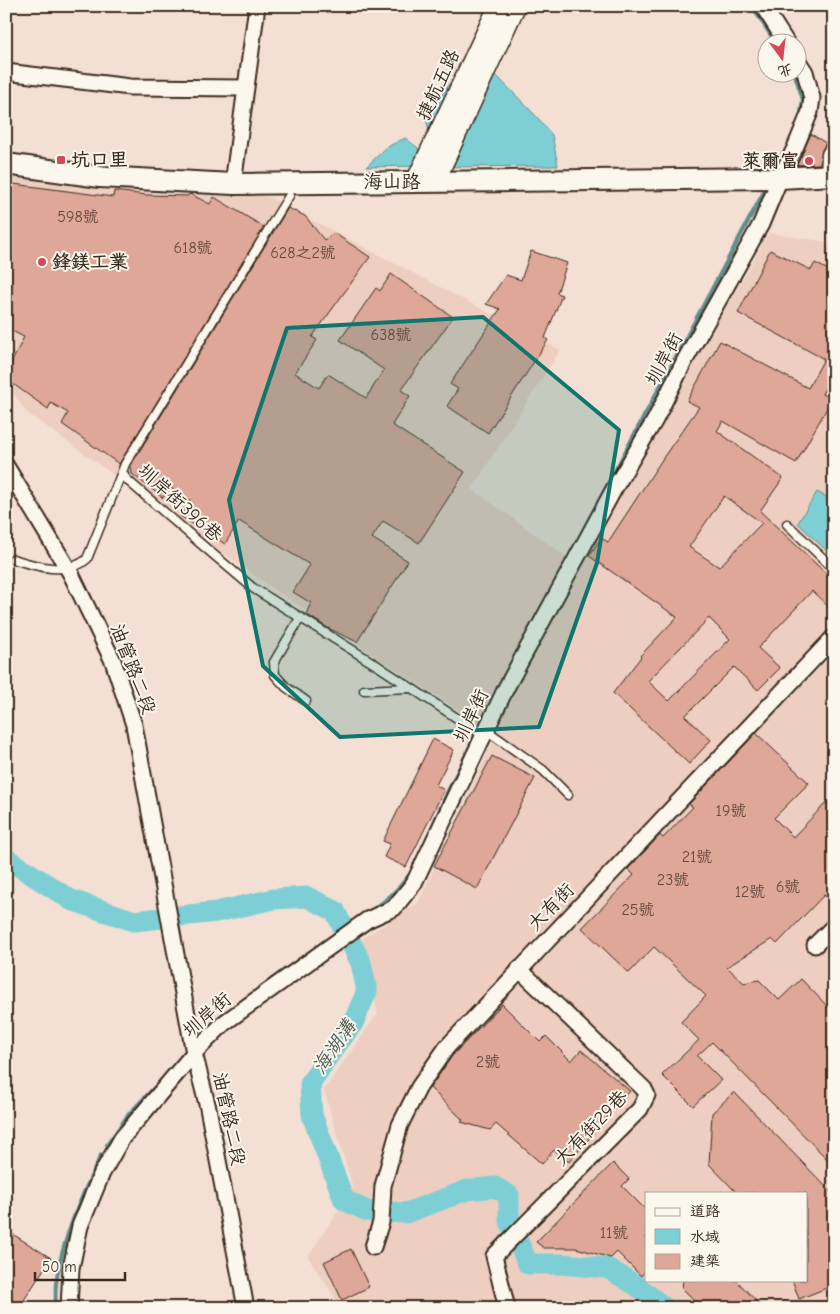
<svg xmlns="http://www.w3.org/2000/svg" width="840" height="1314" font-family="'Comic Neue','LXGW WenKai TC',sans-serif">
<style>
.built{fill:#edcec1;fill-rule:evenodd}
.water{fill:#7ecfd5;stroke:#638d8c}
.lines{fill:none;stroke-linecap:round;stroke-linejoin:round}
.stream{stroke:#638d8c;stroke-width:4}
.river{stroke:#7ecfd5;stroke-width:21}
.building{fill:#dfa798;stroke:#3b2a1e;fill-rule:evenodd}
.service-casing{stroke:#3b2a1e;stroke-width:11}
.minor-casing{stroke:#3b2a1e;stroke-width:19}
.tertiary-casing{stroke:#3b2a1e;stroke-width:21}
.secondary-casing{stroke:#3b2a1e;stroke-width:24}
.service{stroke:#fbf7ec;stroke-width:8}
.minor{stroke:#fbf7ec;stroke-width:15}
.tertiary{stroke:#fbf7ec;stroke-width:18}
.secondary{stroke:#fbf7ec;stroke-width:20}
.marked{fill:#0f766e;fill-opacity:0.2;stroke:#0f766e;stroke-width:4;stroke-linejoin:round}
.poi-dot{fill:#d1495b;stroke:#fbf7ec;stroke-width:2}
.labels{text-anchor:middle;dominant-baseline:central;stroke-width:4;stroke-linejoin:round;paint-order:stroke}
.number-label{font-size:16px;fill:#64493c}
.street-label{font-size:19px;fill:#3b2a1e;stroke:#fbf7ec}
.poi-label{font-size:19px;font-weight:bold;fill:#3b2a1e;stroke:#fbf7ec;text-anchor:start}
.water-label{font-size:20px;font-style:italic;fill:#4f5c55;stroke:#fbf7ec}
</style>
<rect width="100%" height="100%" fill="#f3dfd3"/>
<filter id="ink" filterUnits="userSpaceOnUse"><feTurbulence type="fractalNoise" baseFrequency=".02" numOctaves="2"/><feDisplacementMap in="SourceGraphic" scale="10" xChannelSelector="R" yChannelSelector="G"/><feConvolveMatrix kernelMatrix="1 2 1 2 8 2 1 2 1" color-interpolation-filters="sRGB"/></filter>
<g filter="url(#ink)">
<!-- built -->
<path class="built" d="M6,173L268,197L560,350L472,489L578,565L769,233L834,243V1308H342L308,1257L353,1188L324,1090L378,1013L362,939L418,903L496,735L275,590L26,412L6,382ZM646,1193H806V1280H646Z"/>
<!-- water -->
<path class="water" d="M483,62L537,117L552,135L558,166L435,167L431,137L425,116L463,65Z
M405,138L418,148L421,166L366,167L387,147Z
M817,492L834,501V558L798,523Z"/>
<g class="lines">
<!-- stream -->
<path class="stream" d="M752,6L775,42
M794,72L803,100L800,118
M584,529L768,184
M422,850L447,793L477,732
M372,910C388,900 399,889 410,874
M261,987L349,924
M107,1145L129,1114L158,1084
M56,1308C56,1300 55,1292 56,1284C61,1242 83,1193 101,1155"/>
<!-- river -->
<path class="river" d="M6,858L71,900L134,921L216,912L274,899L307,897L335,911L361,963L367,991L353,1023L326,1059L310,1084L312,1115L344,1200L367,1211L406,1213L467,1190L495,1187L509,1195V1221L528,1264H561L607,1268L637,1286L665,1308"/>
</g>
<!-- building -->
<path class="building" d="M811,134L826,143L822,150L820,164L797,165Z
M6,183L113,197L114,191L146,195L187,196L190,194L210,204L214,197L264,227L119,464L62,424L68,413L51,403L48,409L6,379V374L24,337L6,328Z
M288,208L305,216L324,240L334,233L370,257L312,337L317,340L295,373L319,388L328,374L366,398L384,370L340,340L376,288L380,291L391,274L453,317L401,390L410,396L392,425L465,472L419,543L383,521L372,538L408,561L357,642L328,628L306,614L311,603L293,592L310,565L239,521L225,544L180,516L190,500L169,487L163,498L132,474L131,465Z
M770,250L811,270L815,263L834,273V373L822,394L832,399L796,463L723,421L717,431L783,478L760,511L834,581V612L812,591L758,648L780,668L758,690L734,667L685,716L711,740L689,764L613,693L641,657L640,656L677,617L589,556L601,538L608,542L665,455L699,407L687,401L720,341L808,388L824,359L738,313ZM724,496L762,523L719,567L689,547ZM709,618L730,639L669,701L648,681Z
M531,251L567,263L557,293L562,295L545,338L548,340L488,433L447,406L458,389L450,384L500,309L486,304L506,275L521,280Z
M756,733L809,783L774,818L793,837L827,802L834,808V904L824,895L777,944L772,939L727,967L744,983L759,980L779,1000L801,979L834,1013V1166L712,1042L697,1056L721,1080L693,1106L662,1075L699,1040L681,1022L706,996L654,947L629,973L582,928L634,875L628,869L660,835L663,838L693,807L689,804Z
M433,739L454,750L436,785L444,790L406,867L384,857L390,844L383,841Z
M492,756L535,778L477,889L434,866Z
M502,1004L540,1042L546,1036L571,1061L581,1050L630,1091L569,1162L554,1150L542,1164L496,1124L490,1130L461,1122L463,1120L430,1088L452,1056Z
M734,1092L834,1195V1285L799,1299L792,1280H806V1193H737L709,1164L712,1113Z
M613,1163L629,1179L622,1186L646,1210V1270L641,1276L617,1252L611,1258L576,1248H544L536,1242Z
M6,1230L51,1258L19,1308H6Z
M351,1249L369,1287L342,1300L324,1262Z
M683,1280H736L763,1308H702L682,1288Z"/>
<g class="lines">
<defs>
<path id="service" d="M289,196L125,464L122,472L126,479L201,544L253,588L378,666L484,736
M787,524L834,569
M13,559C35,566 68,576 87,559L122,472
M300,618L274,662L275,675L286,687L306,701
M364,690L410,688
M486,730L543,770L568,795"/>
<path id="minor" d="M763,6L786,42
M6,72L130,87L245,88
M233,184L257,6
M6,466L71,574L113,661L134,725L194,1053L208,1108L246,1308
M815,945L834,926
M373,1247L381,1222L383,1186L400,1125L419,1087L447,1047L834,637
M69,1308L71,1268L80,1226L102,1173L122,1138L194,1053L224,1023L367,920L394,908L414,883L506,688L614,489L655,420L685,360L761,224L780,178L795,148L810,112L812,98L805,72L798,61
M507,1308L494,1256L640,1109L647,1095L644,1089L519,969"/>
<path id="tertiary" d="M830,174L831,155L834,150
M415,182L498,6
M435,182L516,6"/>
<path id="secondary" d="M6,164L100,177L233,184L780,178L834,175"/>
</defs>
<!-- service casing -->
<use href="#service" class="service-casing"/>
<!-- minor casing -->
<use href="#minor" class="minor-casing"/>
<!-- tertiary casing -->
<use href="#tertiary" class="tertiary-casing"/>
<!-- secondary casing -->
<use href="#secondary" class="secondary-casing"/>
<!-- service -->
<use href="#service" class="service"/>
<!-- minor -->
<use href="#minor" class="minor"/>
<!-- tertiary -->
<use href="#tertiary" class="tertiary"/>
<!-- secondary -->
<use href="#secondary" class="secondary"/>
</g>
</g>
<!-- marked area -->
<path class="marked" d="M483,317L619,430L597,563L539,727L340,737L263,666L229,500L287,328Z"/>
<!-- markers -->
<g class="poi-dot">
<rect x="56" y="155" width="10" height="10" rx="2.5"/>
<circle cx="809" cy="161" r="5"/>
<circle cx="42" cy="262" r="5"/>
</g>
<g class="labels">
<!-- number labels -->
<g class="number-label">
<text x="78" y="217">598號</text>
<text x="193" y="248">618號</text>
<text x="303" y="253">628之2號</text>
<text x="391" y="335">638號</text>
<text x="731" y="811">19號</text>
<text x="697" y="857">21號</text>
<text x="673" y="880">23號</text>
<text x="788" y="887">6號</text>
<text x="750" y="892">12號</text>
<text x="638" y="910">25號</text>
<text x="488" y="1062">2號</text>
<text x="614" y="1233">11號</text>
</g>
<!-- street labels -->
<g class="street-label">
<text transform="translate(438 85) rotate(-65)">捷航五路</text>
<text x="392" y="182">海山路</text>
<text transform="translate(664 359) rotate(-62)">圳岸街</text>
<text transform="translate(180 503) rotate(42)">圳岸街396巷</text>
<text transform="translate(133 669) rotate(69)">油管路二段</text>
<text transform="translate(471 716) rotate(-65)">圳岸街</text>
<text transform="translate(551 907) rotate(-46)">大有街</text>
<text transform="translate(207 1015) rotate(-41)">圳岸街</text>
<text transform="translate(229 1119) rotate(78)">油管路二段</text>
<text transform="translate(591 1128) rotate(-46)">大有街29巷</text>
</g>
<!-- poi labels -->
<g class="poi-label">
<text x="71" y="160">坑口里</text>
<text x="799" y="161" text-anchor="end">萊爾富</text>
<text x="52" y="262">鋒鎂工業</text>
</g>
<!-- water labels -->
<g class="water-label">
<text transform="translate(334 1047) rotate(-56)">海湖溝</text>
</g>
</g>
<!-- margin -->
<rect width="840" height="1314" fill="none" stroke="#fbf7ec" stroke-width="25"/>
<rect x="12" y="12" width="815" height="1289" fill="none" stroke="#3b2a1e" stroke-width="2" filter="url(#ink)"/>
<!-- legend -->
<rect x="645" y="1192" width="162" height="90" fill="#fbf7ec" stroke="#aea59a"/>
<rect x="655" y="1208" width="25" height="8" fill="#fbf7ec" stroke="#aea59a"/>
<text x="690" y="1216" font-size="15" fill="#3b2a1e">道路</text>
<rect x="655" y="1229" width="25" height="15" fill="#7ecfd5" stroke="#aea59a"/>
<text x="690" y="1242" font-size="15" fill="#3b2a1e">水域</text>
<rect x="655" y="1254" width="25" height="15" fill="#dfa798" stroke="#aea59a"/>
<text x="690" y="1266" font-size="15" fill="#3b2a1e">建築</text>
<!-- north arrow -->
<g transform="translate(782 58) rotate(165)"><circle r="24" fill="#fbf7ec" stroke="#aea59a"/>
<path d="M0-4L9 19L0 12L-9 19Z" fill="#d1495b"/>
<text y="-8" font-size="14" font-weight="bold" text-anchor="middle" fill="#3b2a1e">北</text>
</g>
<!-- scale -->
<path d="M35 1272v8h90v-8" fill="none" stroke="#3b2a1e" stroke-width="2.5"/>
<text x="42" y="1272" font-size="15" fill="#3b2a1e" stroke="#fbf7ec" stroke-width="4" paint-order="stroke">50 m</text>
</svg>
